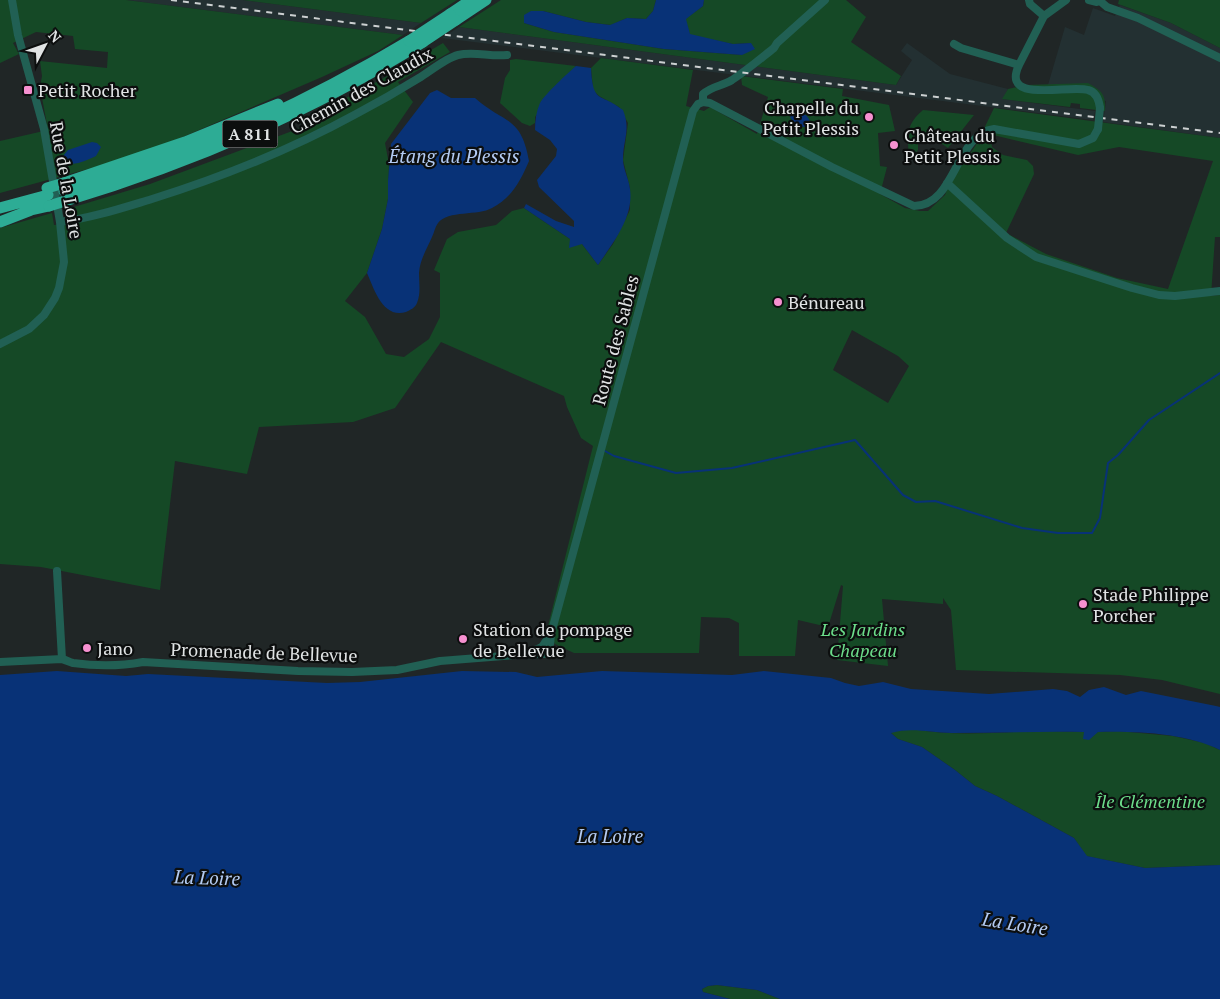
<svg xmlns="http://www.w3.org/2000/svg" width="1220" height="999" font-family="'PT Serif',serif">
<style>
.built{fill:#233032}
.green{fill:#154926;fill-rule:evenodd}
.water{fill:#083277}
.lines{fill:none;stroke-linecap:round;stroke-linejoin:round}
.stream{stroke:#083277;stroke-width:2}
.minor{stroke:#216054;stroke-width:8}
.highway{stroke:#2dac95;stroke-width:11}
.rail{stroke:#ccd0d1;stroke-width:2;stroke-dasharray:6 6;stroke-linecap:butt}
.minor-bridge{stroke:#216054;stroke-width:8}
.highway-bridge{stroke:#2dac95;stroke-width:11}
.poi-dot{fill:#f690d0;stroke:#0c0e0e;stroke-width:2}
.labels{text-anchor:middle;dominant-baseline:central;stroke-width:4.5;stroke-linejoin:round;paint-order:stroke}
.shield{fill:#0c0e0e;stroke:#a0a3a4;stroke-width:1}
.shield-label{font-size:16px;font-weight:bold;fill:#e0e3e4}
.poi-label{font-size:18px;fill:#e0e3e4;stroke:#0c0e0e;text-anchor:start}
.street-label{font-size:18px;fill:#e0e3e4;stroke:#0c0e0e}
.park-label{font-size:18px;font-style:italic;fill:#6cde8b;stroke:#0c0e0e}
.water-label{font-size:19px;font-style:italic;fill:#b3cbf3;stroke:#0c0e0e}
</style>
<rect width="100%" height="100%" fill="#202626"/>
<!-- built -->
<path class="built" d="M126,0H243L421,23L403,35Z
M1120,5L1171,23L1220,48V138L1103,122L1106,101L1048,85L1065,27L1084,35L1093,8L1115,16Z
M459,27L896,85L912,60L901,51L907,43L950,74L1008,89L1003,99L1095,111L1093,120L442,38Z"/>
<!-- green -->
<path class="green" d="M0,0H126L403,35L378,51L322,77L178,139L110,163L0,193V141L48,130L40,87L42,76L40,61L107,68L108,52L75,49L73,36L36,32L13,43L19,54L0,63Z
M243,0H457L421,23Z
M501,0H656L653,11L646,19L627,18L611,25L586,22L543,11L524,23L554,32L664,49L742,55L751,43L733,44L690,35L685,19L703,6L704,0H846L866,17L851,42L901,76L896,85L459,27Z
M1119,0H1220V48L1171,23L1118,4Z
M443,43L450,52L398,82L413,102L385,143L389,164L388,199L382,229L367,273L345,301L365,317L386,354L404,357L429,339L440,317V273L434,270L447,239L458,232L496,225L512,211L524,208L570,239L582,244L598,265L613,244L630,210V188L623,160L628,123L619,107L599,96L593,90L591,68L601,58L693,70L686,106L704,111L710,107L757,134L768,97L742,85L741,76L843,89L842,96L889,105L895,131L878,133L880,166L887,167L880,194L905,208L920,211H928L945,195L950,182L976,145L994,108L1220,138V237H1215L1211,296L1220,295V694L1162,680L1120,675L956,670L951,610L943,598V604L882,599L888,666L837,660L843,586L841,585L828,627L798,620L795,656H739V623L729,618L701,617L699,653H574L555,644L547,630L593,446L581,438L567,407L564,396L441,342L395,408L353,422L259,427L247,474L175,461L160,590L41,567L0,564V228L52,213L54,225L66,224L64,210L150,184L311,124L327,108L382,79ZM993,135L1078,155L1119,147L1213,161L1168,289L1117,278L1046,254L1006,233L1034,174L1033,166L1027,160L1003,155L992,147L990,136ZM852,330L898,356L909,366L888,403L833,370Z
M516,59L576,66L535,117V123L530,126L522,123L500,103L505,78L510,70V60Z
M1088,83C1102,91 1106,94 1105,111L1080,108V104L1071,103L1070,107L1002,99L1008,89L1026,85Z
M923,110L974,115L948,148L936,140L924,137L918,142V150L914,155H909C907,136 906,124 923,110Z
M912,729C951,736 991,733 1031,731C1048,730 1066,732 1084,732V739L1098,732L1118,731L1173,736L1205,743L1220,750V865L1145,868L1086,856L1074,838L997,796L975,786L955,770L922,747L898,739L890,732Z
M717,985L757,990L780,999H730L703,992L702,989L708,986Z"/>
<!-- water -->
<path class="water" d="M656,0H704L703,6L686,19L690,34L733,44L751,43L755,49L742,55L664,49L554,32L524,23V15L531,11H543L586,22L610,25L627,18L646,19L653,11Z
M576,66L591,68C593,105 600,92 623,110C631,130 623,140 623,159C623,169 629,179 630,189C634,217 613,243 598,265L582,244L569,248L570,239L524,208L526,204L556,221L574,227V221L539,187L537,180L556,156L557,149L550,140L535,130C535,121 536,112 540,103C546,93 567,74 576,66Z
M437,90L451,98H475C504,124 521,115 529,161C521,180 511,199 492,208C478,216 448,210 438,223C435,227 434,233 432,237C427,249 420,259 419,273C419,283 421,293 417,303C415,308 410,310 406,312C383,319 374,289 367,273L382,229L388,199V181L391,144L430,93Z
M796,112C803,112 808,115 810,122L808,126C799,129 795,124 790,117Z
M92,142L97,143L101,147L96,156C87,160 74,167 65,162L63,156L68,150Z
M57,671L126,676L148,674L327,683L360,682L462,671L516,672L537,677L602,671L732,675L764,671L831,678L845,683L859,686L883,682L911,689L989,694L1053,689L1067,691L1080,697L1089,690L1104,687L1126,695L1141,691L1216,706L1220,707V750C1186,733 1136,731 1098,732L1089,740L1083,739L1084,732C1040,731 996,733 952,733C929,733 913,727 891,733L898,739L922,747L955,770L975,786L997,796L1074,838L1087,856L1145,868L1220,865V999H780L757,990L717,985L708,986L702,989L703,992L730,999H0V675Z"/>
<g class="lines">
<!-- stream -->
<path class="stream" d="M605,451L614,456L676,473L732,468L855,440L903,495L916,502L935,501L1022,528L1058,533H1092L1100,518L1108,463L1118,455L1149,420L1220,373"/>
<!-- minor -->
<path class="minor" d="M1029,0L1030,4L1044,16
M1066,0L1044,16L1019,65C1000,105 1070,84 1088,90C1096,92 1099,100 1100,108
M1089,0L1097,2L1101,0
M1100,1L1107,7L1138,18L1220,58
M954,44L961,48L1019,65
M703,102L710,103L832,167L914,206C956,206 955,134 994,129L1079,144L1093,138L1098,129
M703,102V94C712,86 722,86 732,80C746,71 760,59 774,48L777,43L825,0
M947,183L1007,238L1036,257L1132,288L1159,295L1175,296L1220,291
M60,222C92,218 122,208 152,199C222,177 292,149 356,114C377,103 398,91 419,78C429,72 446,58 458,55C474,51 490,57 507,55
M0,344L29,329L44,315L55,298L59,288L64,262L60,222L44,129L18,35L12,0
M57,571L62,659
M550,646L551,634L693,111L698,104L703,102
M531,652L542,647L550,635
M0,662L62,659C66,660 69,662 73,663C95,666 121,666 143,662L298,671L352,672L397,670L440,661L528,654H547L551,650L550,646"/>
<!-- highway -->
<path class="highway" d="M450,14L471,0
M456,20L486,0
M64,183L185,142L278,104
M64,191C186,158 301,106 409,41
M65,201C191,163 311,112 423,42
M0,208L48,195
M0,222L31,210L49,206"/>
<!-- rail -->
<path class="rail" d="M171,0L1220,133"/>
<!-- minor-bridge -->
<path class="minor-bridge" d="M1098,129L1100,108"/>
<!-- highway-bridge -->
<path class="highway-bridge" d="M409,41L450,14
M423,42L456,20
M47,188L64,183
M49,206L65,201"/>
</g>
<!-- markers -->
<g class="poi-dot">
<rect x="23" y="85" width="10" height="10" rx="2.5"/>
<circle cx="869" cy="117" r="5"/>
<circle cx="894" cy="145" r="5"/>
<circle cx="778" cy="302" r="5"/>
<circle cx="1083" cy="604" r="5"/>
<circle cx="463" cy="639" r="5"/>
<circle cx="87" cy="648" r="5"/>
</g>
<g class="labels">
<!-- shield labels -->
<rect class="shield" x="222.5" y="120.5" width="55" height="27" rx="4"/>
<g class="shield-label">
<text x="250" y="134">A 811</text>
</g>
<!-- poi labels -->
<g class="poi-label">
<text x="38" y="90">Petit Rocher</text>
<text x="859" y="107" text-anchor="end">Chapelle du<tspan x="859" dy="21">Petit Plessis</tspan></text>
<text x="904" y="135">Château du<tspan x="904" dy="21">Petit Plessis</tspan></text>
<text x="788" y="302">Bénureau</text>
<text x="1093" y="594">Stade Philippe<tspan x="1093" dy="21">Porcher</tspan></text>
<text x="473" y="629">Station de pompage<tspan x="473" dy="21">de Bellevue</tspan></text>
<text x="97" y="648">Jano</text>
</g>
<!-- street labels -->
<g class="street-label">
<text transform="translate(361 90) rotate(-29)">Chemin des Claudix</text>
<text transform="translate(67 180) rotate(80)">Rue de la Loire</text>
<text transform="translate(615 340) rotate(-75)">Route des Sables</text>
<text transform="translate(264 652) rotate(2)">Promenade de Bellevue</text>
</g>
<!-- park labels -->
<g class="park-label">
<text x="863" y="629">Les Jardins<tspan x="863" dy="21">Chapeau</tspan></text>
<text x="1150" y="801">Île Clémentine</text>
</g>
<!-- water labels -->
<g class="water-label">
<text x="454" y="155">Étang du Plessis</text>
<text x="610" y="835">La Loire</text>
<text transform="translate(207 877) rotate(2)">La Loire</text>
<text transform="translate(1015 923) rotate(9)">La Loire</text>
</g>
</g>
<!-- north arrow -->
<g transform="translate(45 45) rotate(49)" stroke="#0c0e0e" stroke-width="4" paint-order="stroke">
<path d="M0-4L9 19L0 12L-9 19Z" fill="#e0e3e4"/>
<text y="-8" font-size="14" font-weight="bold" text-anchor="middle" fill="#e0e3e4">N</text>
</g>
</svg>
